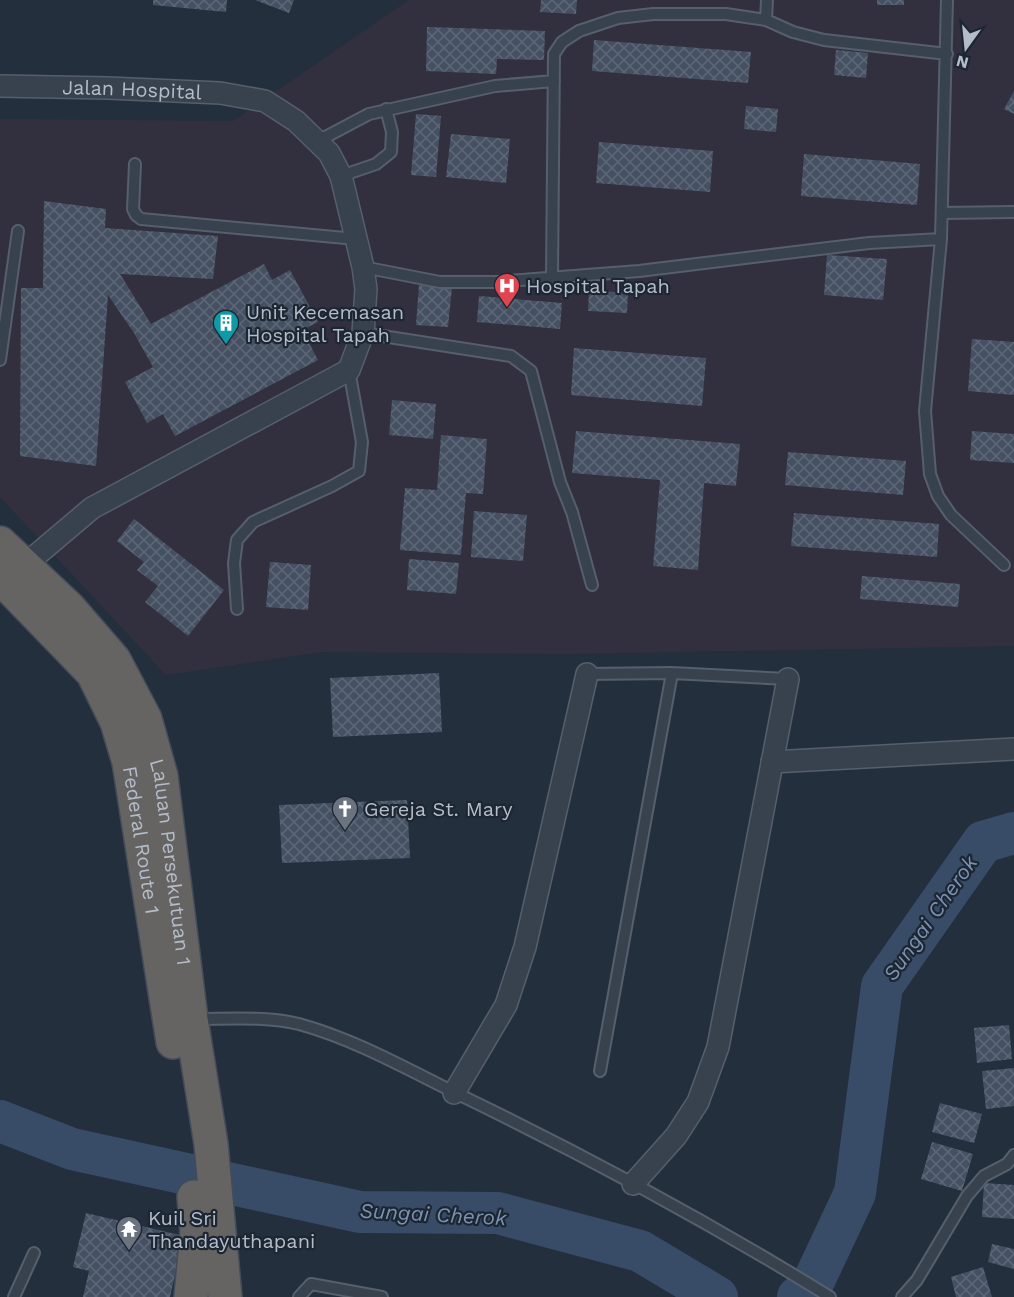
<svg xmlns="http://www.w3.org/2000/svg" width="1014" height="1297" font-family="'Work Sans',sans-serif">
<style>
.medical{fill:#32303f}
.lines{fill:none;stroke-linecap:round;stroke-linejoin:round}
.river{stroke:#394c67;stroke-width:42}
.building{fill:url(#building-cross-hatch)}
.service-casing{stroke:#565f6c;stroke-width:14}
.minor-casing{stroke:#565f6c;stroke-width:24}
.trunk-casing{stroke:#434c59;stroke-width:36}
.service{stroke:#38414e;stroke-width:10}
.minor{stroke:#38414e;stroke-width:21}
.trunk{stroke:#656462;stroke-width:33}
.labels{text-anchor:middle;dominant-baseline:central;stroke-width:4.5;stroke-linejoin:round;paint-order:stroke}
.street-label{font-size:20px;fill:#b4bcc9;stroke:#1d2633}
.poi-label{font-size:20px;fill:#b4bcc9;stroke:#1d2633;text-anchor:start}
.water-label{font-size:21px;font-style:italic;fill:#7c92b1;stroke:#1d2633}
</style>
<defs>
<pattern id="building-cross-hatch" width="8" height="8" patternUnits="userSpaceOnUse" patternTransform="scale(1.5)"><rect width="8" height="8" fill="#455162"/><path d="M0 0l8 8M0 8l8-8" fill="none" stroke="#5d6877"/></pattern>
</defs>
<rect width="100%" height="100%" fill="#242f3e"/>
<!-- medical -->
<path class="medical" d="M409,0H1014V646L564,654L321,652L166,675L0,497V119L233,121Z"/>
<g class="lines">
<!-- river -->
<path class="river" d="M0,1121L72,1149L360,1212L498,1213L640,1251L717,1297
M798,1297L810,1289L855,1193L882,986L983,842L1014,833"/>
</g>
<!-- building -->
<path class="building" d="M153,0H227L226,12L153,5Z
M255,0H294L289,13Z
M541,0H577L576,14L540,12Z
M877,0H904V5H877Z
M427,27L545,31L544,60L497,59L496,74L426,71Z
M594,40L751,52L748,83L592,71Z
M836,50L868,53L866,78L834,75Z
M1014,91V114L1004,109Z
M746,106L778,109L776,132L744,129Z
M416,114L441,116L436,177L411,175Z
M451,134L510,139L506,183L446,177Z
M599,142L713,151L710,192L596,183Z
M804,154L920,164L917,205L801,196Z
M44,201L106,209L105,228L218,236L213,279L120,274L151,324L264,264L272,280L290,270L318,322L302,330L318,360L175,436L163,414L147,423L125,382L153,367L134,333L108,295L96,466L20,456L21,288H43Z
M827,255L887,259L883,300L824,295Z
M419,285L452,288L448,327L416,325Z
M589,290L628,293L627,313L588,311Z
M479,296L562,303L560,329L477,322Z
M972,339L1014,342V395L968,391Z
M574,348L706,358L702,406L571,395Z
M392,400L436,404L433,439L389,435Z
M576,431L740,444L736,486L704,483L698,570L653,566L660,480L572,473Z
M972,431L1014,434V463L970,460Z
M441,435L487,439L483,494L466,493L461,555L400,550L405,488L437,490Z
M788,452L906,461L903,495L785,485Z
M474,511L527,515L523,561L471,557Z
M794,513L939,524L937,557L791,546Z
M134,519L224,590L188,636L145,602L158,586L137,570L144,562L117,541Z
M409,559L459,563L456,594L407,590Z
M270,562L311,565L308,610L266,607Z
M862,576L960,584L958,607L860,599Z
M439,673L442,732L333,737L330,678Z
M407,800L410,858L282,863L279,805Z
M1009,1025L1012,1059L977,1063L974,1028Z
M1014,1068V1106L986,1109L982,1071Z
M940,1103L982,1114L974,1143L932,1132Z
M932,1142L973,1154L962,1191L921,1179Z
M984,1183L1014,1185V1219L982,1217Z
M86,1213L184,1236L170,1297H83L89,1271L73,1267Z
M992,1244L1014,1249V1269L988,1262Z
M983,1267L992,1297H956L951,1277Z"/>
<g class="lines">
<defs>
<path id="service" d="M947,0L941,239L925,411L930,474L938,496L951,515L1004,565
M766,20L767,0
M318,141L369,114L495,86L554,81
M135,164L133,209L136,215L141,219L356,239
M341,176L376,164L391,152L392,132L386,109
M942,213L1014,212
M363,267L440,282H496L639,271L869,243L941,239
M552,278L554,54L562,42L579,31L618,18L653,14H726L766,20L793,32L824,40L947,54
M363,333L511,356L531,371L560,482L572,512L592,585
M0,360L18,231
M237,609L234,563L237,540L253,522L332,486L359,471L362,442L349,370
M587,674L672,673L788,679
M195,1019C228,1019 266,1016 299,1024C357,1040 410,1071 464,1097C590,1158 712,1224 830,1297
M600,1071L672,673
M14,1297L34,1253
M299,1297L311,1284L382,1297
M902,1297L917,1280L967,1196L984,1176L1007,1164L1014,1155"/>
<g id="minor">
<path id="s1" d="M0,86L108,88L220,93L265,101L296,121L329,153L341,176L363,267L366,289L363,333L349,370L92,508L14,574"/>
<path d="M772,762L1014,749"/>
<path d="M454,1093L506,1005L525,947L587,674"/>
<path d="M633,1184L676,1136L698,1102L718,1047L788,679"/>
</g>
<g id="trunk">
<path id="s2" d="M0,543L69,608L114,660L145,719L161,776L191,1019L211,1144L225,1297"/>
<path id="s3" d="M0,577L93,673L117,722L129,762L173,1042"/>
<path d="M191,1297L197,1232L194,1197"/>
</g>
</defs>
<!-- service casing -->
<use href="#service" class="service-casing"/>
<!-- minor casing -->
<use href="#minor" class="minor-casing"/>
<!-- trunk casing -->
<use href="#trunk" class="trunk-casing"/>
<!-- service -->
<use href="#service" class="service"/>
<!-- minor -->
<use href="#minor" class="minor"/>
<!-- trunk -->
<use href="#trunk" class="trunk"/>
</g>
<!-- icons -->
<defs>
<symbol id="hospital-pin" viewBox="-11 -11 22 30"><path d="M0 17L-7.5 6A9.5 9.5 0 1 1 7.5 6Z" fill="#e0444e" stroke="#1d2633"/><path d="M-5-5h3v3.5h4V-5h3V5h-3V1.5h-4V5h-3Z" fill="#fff"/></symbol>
<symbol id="building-pin" viewBox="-11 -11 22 30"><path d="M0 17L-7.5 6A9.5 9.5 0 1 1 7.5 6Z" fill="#0f9aa8" stroke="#1d2633"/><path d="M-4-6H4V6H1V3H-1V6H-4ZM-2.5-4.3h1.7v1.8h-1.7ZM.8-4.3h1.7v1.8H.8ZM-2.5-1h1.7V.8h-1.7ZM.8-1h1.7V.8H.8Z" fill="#fff"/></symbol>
<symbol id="church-pin" viewBox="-11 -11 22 30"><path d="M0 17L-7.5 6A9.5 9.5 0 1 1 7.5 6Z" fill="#6b7280" stroke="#1d2633"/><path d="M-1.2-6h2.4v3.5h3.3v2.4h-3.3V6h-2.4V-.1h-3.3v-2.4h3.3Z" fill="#fff"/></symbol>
<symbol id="temple-pin" viewBox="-11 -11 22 30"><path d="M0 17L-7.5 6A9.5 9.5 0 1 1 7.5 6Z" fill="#6b7280" stroke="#1d2633"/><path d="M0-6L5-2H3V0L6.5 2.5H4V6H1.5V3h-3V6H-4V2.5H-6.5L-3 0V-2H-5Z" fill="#fff"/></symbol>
</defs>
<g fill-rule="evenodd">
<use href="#hospital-pin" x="492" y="271" width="30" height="40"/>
<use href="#building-pin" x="211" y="308" width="30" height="40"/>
<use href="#church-pin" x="330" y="794" width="30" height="40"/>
<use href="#temple-pin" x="114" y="1214" width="30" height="40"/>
</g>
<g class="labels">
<!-- street labels -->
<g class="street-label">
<text stroke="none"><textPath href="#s1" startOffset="132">Jalan Hospital</textPath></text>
<text stroke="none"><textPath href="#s3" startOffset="309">Federal Route 1</textPath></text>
<text stroke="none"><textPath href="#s2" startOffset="376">Laluan Persekutuan 1</textPath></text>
</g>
<!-- poi labels -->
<g class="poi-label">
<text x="526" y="286">Hospital Tapah</text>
<text x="246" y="312">Unit Kecemasan<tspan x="246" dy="23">Hospital Tapah</tspan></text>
<text x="364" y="809">Gereja St. Mary</text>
<text x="148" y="1218">Kuil Sri<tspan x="148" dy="23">Thandayuthapani</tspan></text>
</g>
<!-- water labels -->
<g class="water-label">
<text transform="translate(930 918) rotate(-55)">Sungai Cherok</text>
<text transform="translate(433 1214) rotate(3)">Sungai Cherok</text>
</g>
</g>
<!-- north arrow -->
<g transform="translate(966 48) rotate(195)" stroke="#1d2633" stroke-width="4.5" paint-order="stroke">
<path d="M0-4.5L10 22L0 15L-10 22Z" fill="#b4bcc9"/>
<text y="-9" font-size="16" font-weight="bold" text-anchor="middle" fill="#b4bcc9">N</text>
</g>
</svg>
